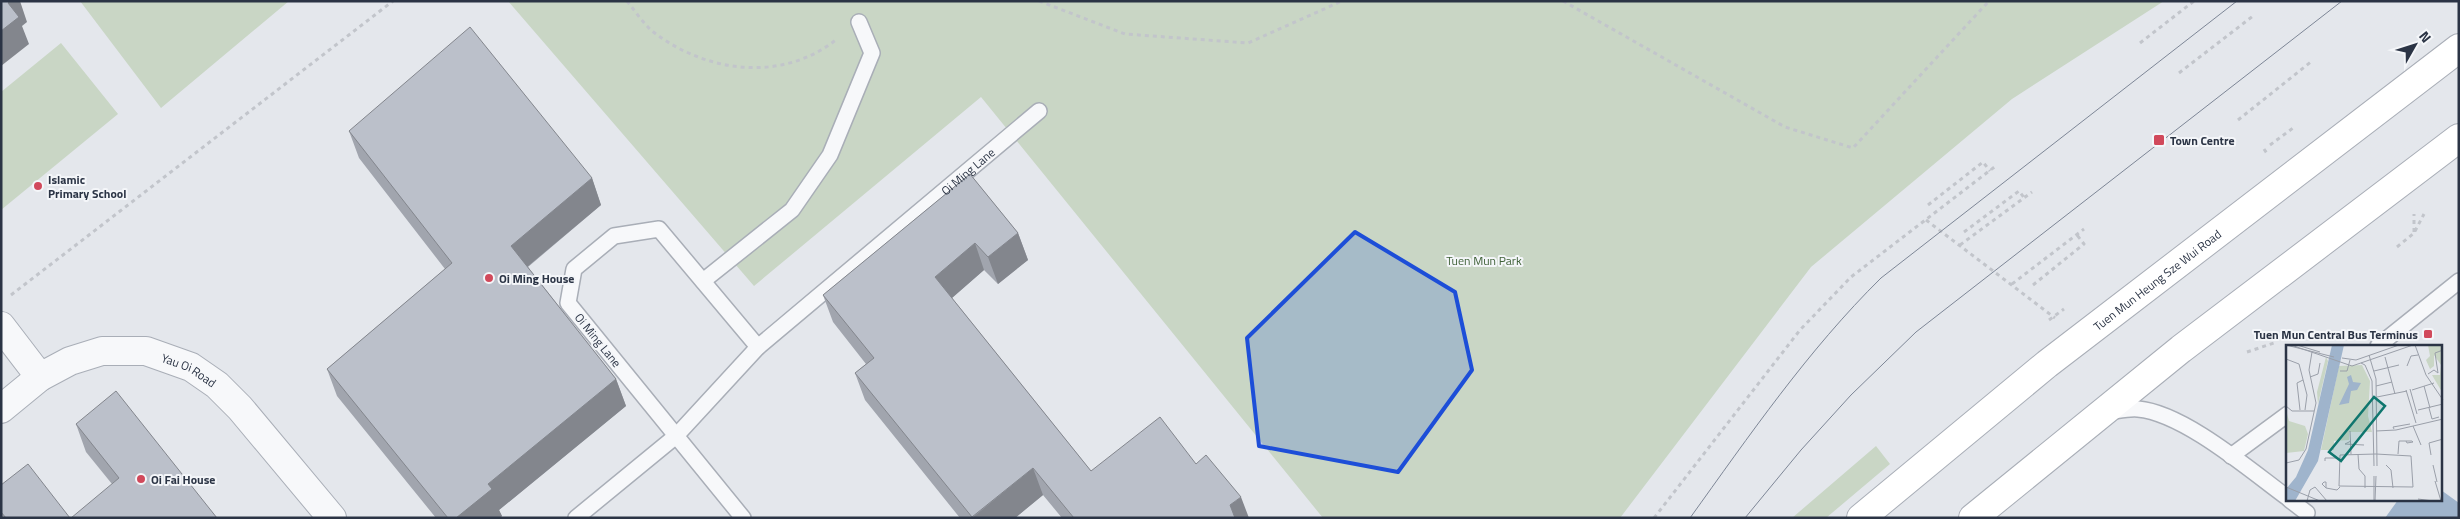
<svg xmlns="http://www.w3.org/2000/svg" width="2460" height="519" font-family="'Titillium Web',sans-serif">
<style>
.green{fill:#c9d6c5}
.water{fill:#9fb4cc}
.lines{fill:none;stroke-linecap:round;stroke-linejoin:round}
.service-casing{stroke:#a9aeb7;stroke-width:18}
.minor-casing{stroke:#a9aeb7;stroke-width:30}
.secondary-casing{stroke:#a9aeb7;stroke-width:30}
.path{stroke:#c2c5cb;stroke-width:3;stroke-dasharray:4 4;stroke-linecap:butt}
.service{stroke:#f7f8fa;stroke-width:15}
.minor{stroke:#f7f8fa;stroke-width:28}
.secondary{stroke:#fff;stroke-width:28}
.tram{stroke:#7d8696;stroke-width:1}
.path-bridge{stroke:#c2c5cb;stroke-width:3;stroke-dasharray:4 4;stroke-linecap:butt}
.wall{fill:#a1a5ae}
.shaded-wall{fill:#83868d}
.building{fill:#bbc0ca;stroke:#83868d}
.marked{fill:#1d4ed8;fill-opacity:0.2;stroke:#1d4ed8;stroke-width:4;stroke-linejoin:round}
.poi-dot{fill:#d1495b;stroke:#f4f6f9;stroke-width:2}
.labels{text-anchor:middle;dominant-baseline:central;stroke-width:4;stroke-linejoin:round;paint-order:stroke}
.poi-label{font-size:12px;font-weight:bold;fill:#2b3445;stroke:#f4f6f9;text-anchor:start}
.street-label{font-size:12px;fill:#2b3445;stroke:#f4f6f9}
.park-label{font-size:12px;fill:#3f6138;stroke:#f4f6f9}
.inset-road{fill:none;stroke:#9a9fa9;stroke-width:1}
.view{fill:#0f766e;fill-opacity:0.15;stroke:#0f766e;stroke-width:2.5}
.inset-edge{fill:none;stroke:#2b3445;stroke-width:2.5}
</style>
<rect width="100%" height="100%" fill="#e4e7ec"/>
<!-- green -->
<path class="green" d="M80,1H289L161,108Z
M508,1H2164L2012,99L1811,267L1620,518H1323L981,97L754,286Z
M61,43L118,114L1,210V92Z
M1876,446L1890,464L1826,518H1792Z"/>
<!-- water -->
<path class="water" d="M2441,490L2459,503V518H2385L2398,500H2441Z"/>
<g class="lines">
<defs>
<g id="service">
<path d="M703,281L792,210L830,155L872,53L859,22"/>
<path d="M2378,346L2459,281"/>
<path d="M2108,412C2117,411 2128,408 2138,409C2184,413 2251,471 2288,498"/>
<path d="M2231,456L2288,414"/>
<path d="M2290,500L2307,513"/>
<path id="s1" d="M576,518L676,436L758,347L1039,111"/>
<path d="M743,518L568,303L574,269L614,236L659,229L758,347"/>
</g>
<g id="minor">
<path d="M1,326L40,377"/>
<path id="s2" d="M1,409L40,377L70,361L102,351H146L191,367L217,385L240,408L332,518"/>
</g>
<g id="secondary">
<path id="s3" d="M1861,518L2047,364L2459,48"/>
<path d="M1973,518L2181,349L2459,138"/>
</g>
</defs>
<!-- service casing -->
<use href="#service" class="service-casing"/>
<!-- minor casing -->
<use href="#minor" class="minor-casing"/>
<!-- secondary casing -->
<use href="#secondary" class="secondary-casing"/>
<!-- path -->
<path class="path" d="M627,1C635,11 643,23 652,31C706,73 782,83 837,39
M1039,1L1125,34L1248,43L1342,1
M1563,1L1785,127L1853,148L1989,1
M2140,43L2194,1
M2179,73L2253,16
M2238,120L2312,61
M2270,145L2293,128
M2264,149L2268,155
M1928,205L1983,162L1990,171
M1926,220L2055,318
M1964,232L2019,191L2025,199
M2414,232V214
M1960,245L2032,192
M2397,247L2414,233L2424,214
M2012,284L2084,229
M2033,285L2084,244L2077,235
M11,295L393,1
M2247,352L2274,343
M1654,518L1800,330L1851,277L1997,165"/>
<!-- service -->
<use href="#service" class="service"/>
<!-- minor -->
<use href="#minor" class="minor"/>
<!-- secondary -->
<use href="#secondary" class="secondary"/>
<!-- tram -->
<path class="tram" d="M1690,518C1749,436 1808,350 1881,278L2237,1
M1745,518L1801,450L1851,395L1916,332L2342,1"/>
<!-- path-bridge -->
<path class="path-bridge" d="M2049,320L2064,309"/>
</g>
<!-- wall -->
<path class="wall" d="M349,131L592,178L601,205L528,267L616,379L626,406L499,510L502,516L500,518H436L337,396L327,369L445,269L359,158Z
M970,174L1018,233L1028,260L998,284L984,270L952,298L1091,471L1196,464L1249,518H1062L1043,495L1015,518H960L865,400L855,373L866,364L833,322L823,295Z
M76,424L217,518L112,484L86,452Z
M1,485L70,518H1Z"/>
<!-- shaded-wall -->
<path class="shaded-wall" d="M10,1H20L27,22L22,26L29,44L1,66V31L8,3Z
M592,178L601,205L521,272L511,246Z
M1018,233L1028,260L998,284L988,257Z
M975,243L984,270L945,304L935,277Z
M616,379L626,406L499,510L502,516L500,518H456L488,484Z
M1033,468L1043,495L1015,518H972Z
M1241,497L1249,518H1234L1230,505Z"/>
<!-- building -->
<path class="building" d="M1,1H10L8,3L19,17L1,31Z
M470,27L592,178L511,246L616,379L488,484L492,489L456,518H448L327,369L452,263L349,131Z
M970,174L1018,233L988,257L975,243L935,277L1091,471L1160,417L1196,464L1206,455L1241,497L1230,505L1235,518H1074L1033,468L972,517L855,373L874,358L823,295Z
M116,391L217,518H71L119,478L76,424Z
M28,464L70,518H6L1,512V485Z"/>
<!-- marked area -->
<path class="marked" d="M1355,232L1455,292L1472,370L1398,472L1259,446L1247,338Z"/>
<!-- markers -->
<g class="poi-dot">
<rect x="2153" y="134" width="12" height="12" rx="2.5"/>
<circle cx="38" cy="186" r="5"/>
<circle cx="489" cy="278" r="5"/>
<rect x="2423" y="329" width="10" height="10" rx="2.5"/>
<circle cx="141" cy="479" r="5"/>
</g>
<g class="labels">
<!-- poi labels -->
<g class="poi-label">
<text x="2170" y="140">Town Centre</text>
<text x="48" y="179">Islamic<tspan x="48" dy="14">Primary School</tspan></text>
<text x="499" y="278">Oi Ming House</text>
<text x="2418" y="334" text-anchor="end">Tuen Mun Central Bus Terminus</text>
<text x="151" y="479">Oi Fai House</text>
</g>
<!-- street labels -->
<g class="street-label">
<text stroke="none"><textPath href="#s1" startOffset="524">Oi Ming Lane</textPath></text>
<text stroke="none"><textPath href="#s3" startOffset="380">Tuen Mun Heung Sze Wui Road</textPath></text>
<text transform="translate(598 340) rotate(51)">Oi Ming Lane</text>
<text stroke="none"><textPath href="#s2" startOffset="209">Yau Oi Road</textPath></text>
</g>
<!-- park labels -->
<g class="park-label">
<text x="1484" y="260">Tuen Mun Park</text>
</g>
</g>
<!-- overview -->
<g transform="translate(2286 345)">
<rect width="156" height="156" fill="#e4e7ec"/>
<path d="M142,0H156V47L146,30H154L155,20L148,10V21L144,24L140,15L144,11ZM40,12L42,16L32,59L31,47ZM76,20L84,36L82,71L86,87H63V95L48,96V105H35L53,21ZM0,65L3,76L19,81L22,89L18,106L0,108Z" fill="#c9d6c5"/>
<path d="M46,0H58L32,116L9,156H0V144L10,132L22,105ZM65,30L67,37L75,38L71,45L65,46L63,58L53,60L63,39L61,32Z" fill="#9fb4cc"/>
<path class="inset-road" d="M0,0L48,12M5,0L66,21L127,0M11,0L34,7M129,0L140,30L157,55M83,10L90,34L91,121M99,12L109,49M56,13L70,15L113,0M0,14L13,19L21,50L19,65M75,18L79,20L86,36L88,121M121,21L125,11L132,10M54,26H61L64,15M88,26L113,20M142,29L148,25L152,28L149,8L157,5M24,32L32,29L34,18M90,41L106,37M138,41L144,63M124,44L131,69M120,45L130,78M126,45L148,38M91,52L121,46M0,61L6,66H28M143,63L146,74L153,72M14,65L11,38L17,35M132,65L157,59M127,81L135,100M108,84L107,82L124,79M64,86L65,109M90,86L110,85L157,74M65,96L59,99L78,100M120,96H126L127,97L121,98ZM72,109L73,124L79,131V143M90,109L125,111L127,142L53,141L54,110ZM112,109L113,96H120M145,110L143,98L157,94M39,116V113H52M0,118L13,115L20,104L30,58L23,25L26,7M100,120L105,125L107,143M147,120L151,137M149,136L155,156M38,137H40V143L36,139ZM0,142L34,156M40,143L51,145L54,142M132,154L147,156M21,156L24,145L29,142L41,156M88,156V131M89,156L90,131"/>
<path class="view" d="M88,52L99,61L55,116L43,107Z"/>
<rect width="156" height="156" class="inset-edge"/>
</g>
<!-- border -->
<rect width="2460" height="519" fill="none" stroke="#2b3445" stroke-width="5"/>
<!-- north arrow -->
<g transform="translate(2415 45) rotate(51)" stroke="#f4f6f9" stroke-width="4" paint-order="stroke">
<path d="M0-4L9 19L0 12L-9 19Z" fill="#2b3445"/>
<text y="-8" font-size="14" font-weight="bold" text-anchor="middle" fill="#2b3445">N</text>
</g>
</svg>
